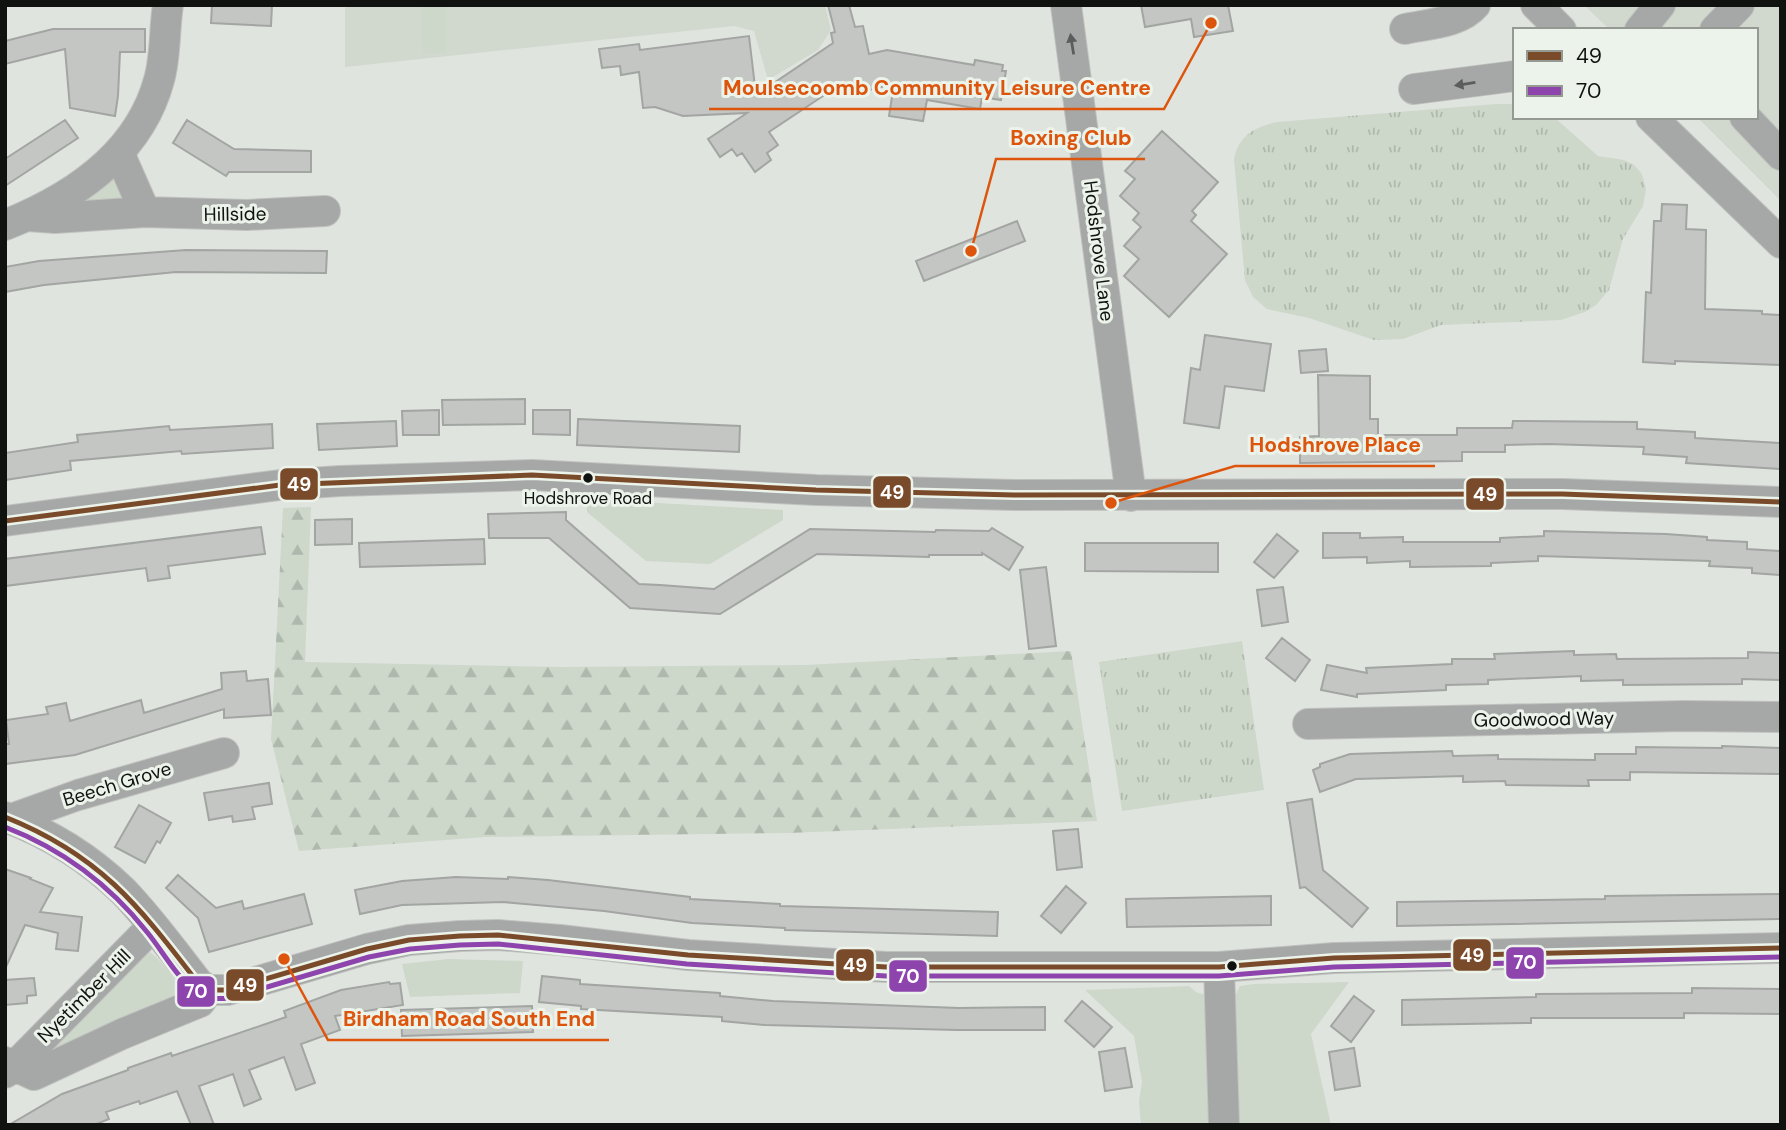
<svg xmlns="http://www.w3.org/2000/svg" width="1786" height="1130" font-family="'DM Sans',sans-serif">
<style>
.built{fill:#d1d9ce}
.green{fill:#cdd7ca}
.forest{fill:url(#forest-firs)}
.park{fill:url(#park-tufts)}
.building{fill:#c3c6c2;stroke:#a2a5a2;stroke-width:2}
.lines{fill:none;stroke-linecap:round;stroke-linejoin:round}
.minor-casing{stroke:#c0c2bf;stroke-width:32}
.minor{stroke:#a5a8a7;stroke-width:30}
.bus-1-casing{stroke:#ecf3ea;stroke-width:10}
.bus-2-casing{stroke:#ecf3ea;stroke-width:10}
.bus-1{stroke:#7a4b2a;stroke-width:5}
.bus-2{stroke:#8e44ad;stroke-width:5}
.oneway{fill:#5a5d5b}
.bus-dot{fill:#10120f;stroke:#ecf3ea;stroke-width:2.5}
.labels{text-anchor:middle;dominant-baseline:central;stroke-width:6;stroke-linejoin:round;paint-order:stroke}
.bus-label{font-size:17px;fill:#10120f;stroke:#ecf3ea}
.street-label{font-size:19px;fill:#10120f;stroke:#ecf3ea}
.leader{fill:none;stroke:#dd550c;stroke-width:2.5}
.callout-dot{fill:#dd550c;stroke:#ecf3ea;stroke-width:2.5}
.callout-label{font-size:21px;text-anchor:middle;font-weight:bold;fill:#dd550c;stroke:#ecf3ea;stroke-width:6;stroke-linejoin:round;paint-order:stroke}
.line-badge{stroke:#ecf3ea;stroke-width:2.5}
.badge-label{font-size:19px;text-anchor:middle;font-weight:bold;fill:#fff}
</style>
<defs>
<pattern id="forest-firs" width="22" height="20" patternUnits="userSpaceOnUse" patternTransform="scale(1.75)"><rect width="22" height="20" fill="#cdd7ca"/><path d="M5 1l3.5 6h-7zM16 11l3.5 6h-7z" fill="#afb8ac"/></pattern>
<pattern id="park-tufts" width="24" height="20" patternUnits="userSpaceOnUse" patternTransform="scale(1.75)"><rect width="24" height="20" fill="#cdd7ca"/><path d="M3 7l-1-3M5 7V3M7 7l1-3M15 17l-1-3M17 17v-4M19 17l1-3" fill="none" stroke="#afb8ac"/></pattern>
</defs>
<rect width="100%" height="100%" fill="#e0e4df"/>
<!-- built -->
<path class="built" d="M345,5H825L831,30L818,50L768,80L754,31L734,26L345,67Z
M1584,5H1781V201L1697,117H1756V30H1610Z"/>
<!-- green -->
<path class="green" d="M421,5H446V52L423,54Z
M113,175L123,196L119,199L69,203Z
M587,499L783,510V520L710,564L646,561L587,512Z
M146,950C157,954 181,984 181,996L38,1065Z
M449,959L523,961L520,993L410,997L402,964Z
M1349,982L1311,1034L1331,1125H1233V1000L1240,986L1254,984Z
M1189,986L1196,992L1206,995L1212,1125H1141L1139,1101L1142,1082L1134,1036L1085,990Z"/>
<!-- forest -->
<path class="forest" d="M311,507L305,662L562,667L806,665L1071,651L1097,821L788,833L485,837L299,851L271,739L283,508Z"/>
<!-- park -->
<path class="park" d="M1496,104H1515V117H1554L1598,156L1624,160L1634,165L1642,174L1646,189L1643,206L1623,239L1609,290L1596,305L1585,312L1561,320L1441,325L1403,339L1374,340L1309,318L1267,309L1253,297L1245,280L1234,160C1238,136 1254,127 1277,122Z
M1242,641L1264,790L1122,811L1099,662Z"/>
<!-- building -->
<path class="building" d="M212,5H272L271,26L211,23Z
M828,5H849L855,27L863,26L869,54L887,50L974,65L975,60L1003,65L1002,71H1006L1001,100L982,97L980,109L927,100L923,121L889,116L894,84L844,96L841,84L769,132L778,145L767,153L771,160L755,172L742,153L737,156L732,149L720,157L708,139L747,113L683,116L655,107L643,108L639,72L621,75L620,66L602,68L599,49L639,44L640,50L749,36L756,95L833,43L831,33L835,32Z
M1141,5H1228L1233,31L1194,37L1191,19L1145,27Z
M53,29H145V52H120L118,96L115,116L70,108L65,49L5,64V41Z
M65,120L78,138L5,186V159Z
M187,120L234,149L311,151V172H229L226,176L173,143Z
M1162,131L1218,182L1192,211L1196,215L1191,221L1227,254L1169,317L1124,276L1139,259L1124,246L1141,227L1133,220L1139,213L1120,196L1135,179L1125,171Z
M1662,204L1687,205L1686,229L1706,230L1705,309L1762,311V314L1781,315V365L1675,361V364L1643,362L1646,292L1651,293L1654,221H1661Z
M1017,221L1025,241L924,281L916,261Z
M186,250L327,251L326,273L176,272L44,285L5,292V267L39,261Z
M1205,335L1271,344L1264,391L1225,386L1219,428L1184,423L1191,368L1200,370Z
M1326,349L1328,371L1301,373L1299,351Z
M1318,375L1370,376V419H1378V435H1457V428H1512L1513,421L1637,422V429L1695,432V438L1781,443V469L1686,463L1687,457L1643,454L1644,447L1549,444L1505,445V452H1462V461L1300,463V437L1319,436Z
M525,399V424L443,425L442,400Z
M439,410V435H403L402,411Z
M533,410H570V435L533,434Z
M578,419L740,426L739,452L577,445Z
M396,421L397,446L319,450L317,424Z
M272,424L273,448L182,454L181,451L70,461L71,470L5,480V453L78,442L77,435L169,426L170,430Z
M566,512V520L639,584L660,585L714,589L810,529L935,532L936,530L989,531L992,528L1023,547L1009,570L982,553V555H929V557L817,554L720,614L630,608L549,538H489L488,514Z
M352,519V544L315,545V520Z
M261,527L265,554L168,566L170,578L148,581L146,568L5,586V559Z
M1544,531L1666,534L1707,537V540L1747,542V549L1781,551V575L1752,573V568L1709,566L1710,561L1538,556V561L1491,563V566L1410,567V561L1367,563V557L1323,558V533H1360V538L1403,537V542H1500V538L1544,536Z
M1277,534L1298,551L1274,578L1254,562Z
M484,539L485,564L360,567L359,543Z
M1085,543H1218V572L1085,571Z
M1046,567L1056,646L1029,649L1020,570Z
M1283,587L1288,622L1262,626L1257,590Z
M1282,638L1310,660L1295,681L1266,658Z
M1574,651V655L1616,654L1617,659L1748,658V652L1781,653V680L1742,679V684L1623,685V680L1581,681V676L1488,680V684L1446,685V690L1357,694V697L1321,690L1327,665L1367,673L1366,668L1452,664V659H1495L1494,654Z
M246,671L247,681L268,679L271,715L224,718V709L75,755L5,764V744H9L6,720L48,714L46,707L66,703L70,721L141,700L144,713L222,689L221,673Z
M1722,746L1781,748V774L1630,772V780H1588L1589,786L1506,785L1505,781L1463,782V776L1356,779L1320,792L1313,770L1320,767V764L1350,754L1452,751L1453,756L1498,755V759L1595,760V754H1636V747L1722,748Z
M269,783L272,804L252,807L255,819L233,822L232,816L209,820L204,793Z
M1312,799L1323,870L1368,908L1352,927L1305,887L1300,888L1287,803Z
M139,805L171,823L160,843L157,841L145,863L115,847Z
M1078,829L1082,867L1057,870L1053,831Z
M5,869L31,878L30,879L53,888L40,912L82,917L78,951L56,949L58,933L25,925L5,969Z
M178,875L216,908L242,901L244,909L304,894L312,924L209,952L198,918L166,888Z
M456,877L508,879V877L548,880L690,897V899L780,904V906L998,912L997,936L785,930V928L692,923L604,911L503,902L402,905L360,914L355,890L402,881Z
M1066,886L1086,903L1061,933L1041,916Z
M1781,894V919L1397,926V902L1605,899V896Z
M1271,896V925L1127,927L1126,899Z
M542,976L580,980V984L720,993V996L773,1001L959,1008L1045,1007V1030H957L765,1025L722,1021V1017L581,1009V1006L539,1002Z
M34,978L36,995L27,996V1003L5,1005V980Z
M389,982L390,984L400,983L403,1005L335,1016L340,1030L301,1044L315,1083L296,1090L284,1057L249,1070L261,1099L244,1106L233,1074L199,1086L214,1125H191L177,1091L140,1104L139,1101L106,1112L109,1119L94,1125H9L62,1094L128,1070V1068L171,1053L172,1056L286,1017L284,1011L341,990Z
M1692,988L1781,989V1014L1684,1013V1018H1531V1023L1402,1025V1000L1536,997V994L1692,993Z
M1354,996L1374,1011L1351,1042L1331,1026Z
M1082,1001L1112,1027L1094,1047L1065,1021Z
M532,1006L533,1032L402,1036L401,1010Z
M1125,1048L1132,1087L1105,1091L1099,1052Z
M1354,1048L1360,1086L1335,1090L1329,1052Z"/>
<g class="lines">
<defs>
<path id="minor" d="M1066,5L1131,496
M1536,5L1561,30
M1405,29C1427,24 1460,23 1475,5
M1640,30L1660,5
M1715,30L1739,5
M1414,89L1515,76
M1651,117L1781,243
M1745,117L1781,155
M120,151L123,162L145,212
M28,216L55,218L145,212L247,215L325,211
M5,225C73,198 139,154 159,80C166,56 164,30 168,5
M5,521L280,485L340,481L532,475L816,490L1014,495L1562,494L1781,502
M1308,724L1684,716L1781,717
M5,817C48,833 90,859 123,891C150,919 174,952 198,983L208,990
M11,819L78,795L224,753
M1219,967L1224,1125
M208,990H228L367,949L409,940L460,936L498,935L560,940L688,955L886,967H1219L1334,958L1781,948
M5,1062L15,1066L142,937L155,928
M5,1073L15,1066L34,1075L122,1034L200,1002L208,990"/>
</defs>
<!-- minor casing -->
<use href="#minor" class="minor-casing"/>
<!-- minor -->
<use href="#minor" class="minor"/>
<defs>
<path id="bus-1" d="M5,521L280,485L532,475L816,490L1014,495L1562,494L1781,502
M5,817C100,855 138,905 198,983L208,990H228L367,949L409,940L460,936L498,935L688,955L886,967H1219L1334,958L1781,948"/>
<path id="bus-2" d="M5,827C62,849 109,884 147,932C162,950 177,978 195,991C206,1000 217,999 230,998L369,957L410,949L460,945L498,944L687,964L886,976H1219L1334,967L1781,957"/>
</defs>
<!-- bus-1 casing -->
<use href="#bus-1" class="bus-1-casing"/>
<!-- bus-2 casing -->
<use href="#bus-2" class="bus-2-casing"/>
<!-- bus-1 -->
<use href="#bus-1" class="bus-1"/>
<!-- bus-2 -->
<use href="#bus-2" class="bus-2"/>
</g>
<!-- one-way arrows -->
<defs><path id="oneway-solid" d="M-6-.8H1V-3.2L6.5 0L1 3.2V.8H-6Z" transform="scale(1.75)"/></defs>
<g class="oneway">
<use href="#oneway-solid" transform="translate(1072 44) rotate(-99)"/>
<use href="#oneway-solid" transform="translate(1465 84) rotate(171)"/>
</g>
<!-- markers -->
<g class="bus-dot">
<circle cx="588" cy="478" r="6"/>
<circle cx="1232" cy="966" r="6"/>
</g>
<g class="labels">
<!-- bus labels -->
<g class="bus-label">
<text x="588" y="498">Hodshrove Road</text>
</g>
<!-- street labels -->
<g class="street-label">
<text transform="translate(235 214) rotate(-1)">Hillside</text>
<text transform="translate(1099 251) rotate(83)">Hodshrove Lane</text>
<text transform="translate(1544 719) rotate(-1)">Goodwood Way</text>
<text transform="translate(117 784) rotate(-17)">Beech Grove</text>
<text transform="translate(84 996) rotate(-45)">Nyetimber Hill</text>
</g>
</g>
<!-- callouts -->
<path class="leader" d="M1211 23L1164 109H709M971 251L996 159H1145M1111 503L1235 466H1435M284 959L328 1040H609"/>
<g class="callout-dot">
<circle cx="1211" cy="23" r="7"/>
<circle cx="971" cy="251" r="7"/>
<circle cx="1111" cy="503" r="7"/>
<circle cx="284" cy="959" r="7"/>
</g>
<g class="callout-label">
<text x="937" y="95">Moulsecoomb Community Leisure Centre</text>
<text x="1071" y="145">Boxing Club</text>
<text x="1335" y="452">Hodshrove Place</text>
<text x="469" y="1026">Birdham Road South End</text>
</g>
<g class="line-badge">
<rect x="279" y="467" width="40" height="34" rx="7" fill="#7a4b2a"/>
<rect x="872" y="475" width="40" height="34" rx="7" fill="#7a4b2a"/>
<rect x="1465" y="477" width="40" height="34" rx="7" fill="#7a4b2a"/>
<rect x="1452" y="938" width="40" height="34" rx="7" fill="#7a4b2a"/>
<rect x="1505" y="946" width="40" height="34" rx="7" fill="#8e44ad"/>
<rect x="835" y="948" width="40" height="34" rx="7" fill="#7a4b2a"/>
<rect x="888" y="959" width="40" height="34" rx="7" fill="#8e44ad"/>
<rect x="225" y="968" width="40" height="34" rx="7" fill="#7a4b2a"/>
<rect x="176" y="975" width="40" height="33" rx="7" fill="#8e44ad"/>
</g>
<g class="badge-label">
<text x="299" y="491">49</text>
<text x="892" y="499">49</text>
<text x="1485" y="501">49</text>
<text x="1472" y="962">49</text>
<text x="1525" y="969">70</text>
<text x="855" y="972">49</text>
<text x="908" y="983">70</text>
<text x="245" y="992">49</text>
<text x="196" y="998">70</text>
</g>
<!-- border -->
<rect width="1786" height="1130" fill="none" stroke="#10120f" stroke-width="14"/>
<!-- legend -->
<rect x="1513" y="28" width="245" height="91" fill="#ecf3ea" stroke="#949992" stroke-width="2"/>
<rect x="1527" y="51" width="35" height="10" fill="#7a4b2a" stroke="#949992" stroke-width="2"/>
<text x="1576" y="63" font-size="21" fill="#10120f">49</text>
<rect x="1527" y="86" width="35" height="10" fill="#8e44ad" stroke="#949992" stroke-width="2"/>
<text x="1576" y="98" font-size="21" fill="#10120f">70</text>
</svg>
